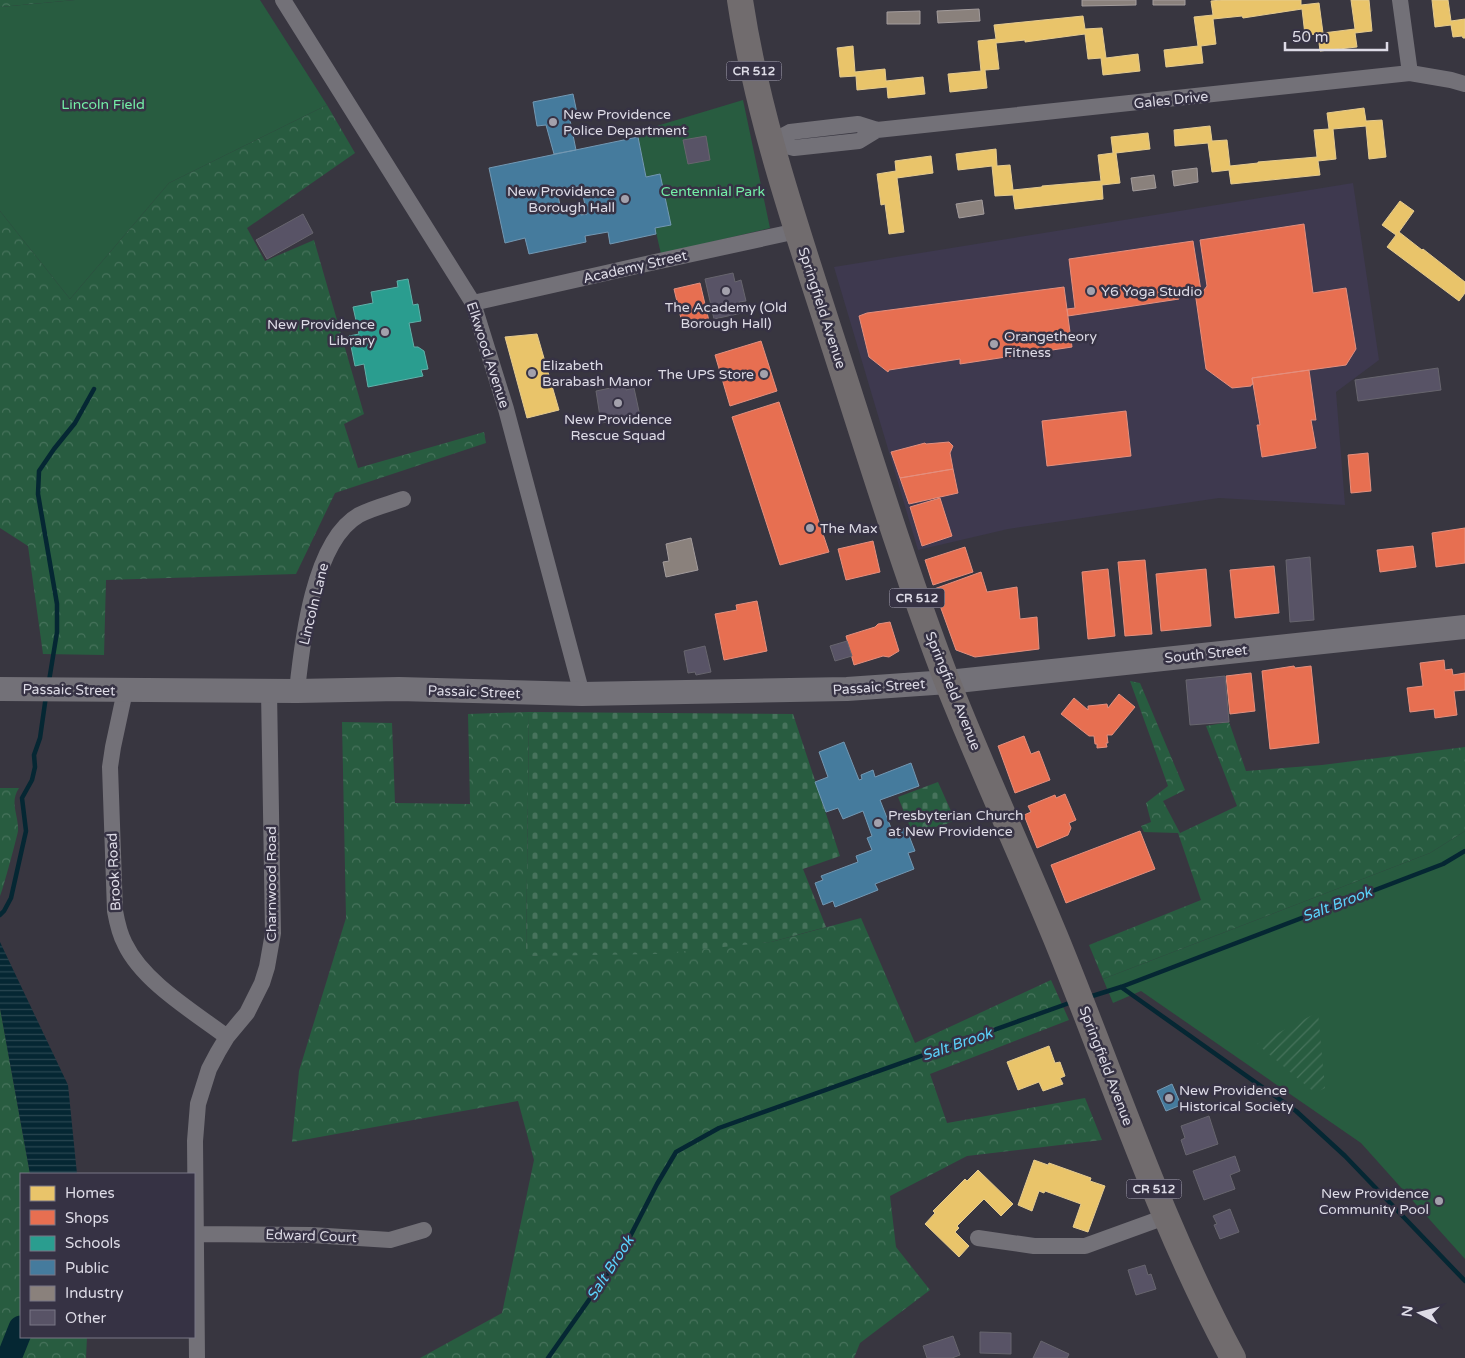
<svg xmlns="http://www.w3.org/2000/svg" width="1465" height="1358" font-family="'Varela Round',sans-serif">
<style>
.built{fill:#3e394f}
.forest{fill:url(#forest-crowns)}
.cemetery{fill:url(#cemetery-stones)}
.park{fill:#285c40}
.garden{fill:url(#garden-furrows)}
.water{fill:url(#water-rules)}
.homes{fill:#e9c46a;stroke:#e5cb8f}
.shops{fill:#e76f51;stroke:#e48f7e}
.schools{fill:#2a9d8f;stroke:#60b0a9}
.public{fill:#457b9d;stroke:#7398b3;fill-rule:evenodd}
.industry{fill:#8a817c;stroke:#a39c9c}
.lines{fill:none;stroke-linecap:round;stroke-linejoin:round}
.stream{stroke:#052733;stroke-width:4.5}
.river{stroke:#052733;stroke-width:25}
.building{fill:#585366;stroke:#67656e}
.street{stroke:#737178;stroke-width:16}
.secondary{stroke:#737178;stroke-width:24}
.primary{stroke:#716c6e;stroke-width:26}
.poi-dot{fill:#a3a1ac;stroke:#363244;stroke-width:2}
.labels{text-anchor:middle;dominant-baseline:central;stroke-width:5;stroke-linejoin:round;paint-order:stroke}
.shield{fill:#363244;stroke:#aba8b5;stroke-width:1}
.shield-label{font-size:12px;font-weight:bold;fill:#dddbe6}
.street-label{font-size:14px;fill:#dddbe6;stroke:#363244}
.park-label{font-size:14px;fill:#74efa7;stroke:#363244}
.poi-label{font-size:14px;fill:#dddbe6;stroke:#363244;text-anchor:start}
.water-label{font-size:15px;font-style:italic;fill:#5bd3fc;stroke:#363244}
</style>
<defs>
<pattern id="forest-crowns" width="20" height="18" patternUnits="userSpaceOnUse" patternTransform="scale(1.25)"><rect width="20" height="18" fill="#285c40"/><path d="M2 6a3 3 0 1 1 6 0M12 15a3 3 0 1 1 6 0" fill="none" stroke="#47735c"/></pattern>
<pattern id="cemetery-stones" width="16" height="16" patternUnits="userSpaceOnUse" patternTransform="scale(1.25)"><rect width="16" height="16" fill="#285c40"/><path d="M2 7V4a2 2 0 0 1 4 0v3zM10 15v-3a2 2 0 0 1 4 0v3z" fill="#47735c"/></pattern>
<pattern id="garden-furrows" width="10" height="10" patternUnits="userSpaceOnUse" patternTransform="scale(1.25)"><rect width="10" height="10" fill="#285c40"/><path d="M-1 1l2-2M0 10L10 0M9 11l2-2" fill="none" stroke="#47735c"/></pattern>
<pattern id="water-rules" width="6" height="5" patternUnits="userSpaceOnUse" patternTransform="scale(1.25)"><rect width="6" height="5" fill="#052733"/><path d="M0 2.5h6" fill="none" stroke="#294651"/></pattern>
</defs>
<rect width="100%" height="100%" fill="#383640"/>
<!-- built -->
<path class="built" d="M1353,183L1379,360L1336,392L1345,505L1219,498L1008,529L918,550L834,267Z"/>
<!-- forest -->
<path class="forest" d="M0,0H75L0,7Z
M327,105L355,153L247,228L265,261L314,240L364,414L344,424L358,468L484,432L486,443L335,493L296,574L106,580L104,655L43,654L28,546L0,528V211L70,299L169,183Z
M1130,681L1140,683L1185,790L1163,801L1180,833L1237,806L1206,726L1229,722L1246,771L1322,765L1465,747V831L1430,853L1103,979L1089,945L1201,900L1178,833L1144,832L1141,826L1151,822L1146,803L1168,786Z
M529,712L526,956L771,942L861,918L915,1043L1051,980L1069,1020L930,1074L947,1123L1085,1098L1102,1140L967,1156L890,1196L896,1247L930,1290L860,1343L854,1358H420L502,1313L534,1160L518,1101L292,1142L299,1071L346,918L342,722L392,723L395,803L470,804L468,714Z
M0,788H19C9,803 19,815 18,831C17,837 2,893 0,896Z
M0,1008L30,1174H21V1337H87L86,1358H0Z"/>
<!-- cemetery -->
<path class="cemetery" d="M529,712L793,714L840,856L803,869L826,927L771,942L656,954L526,956Z
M938,782L955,820C939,828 928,829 910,827L898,797Z"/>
<!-- park -->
<path class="park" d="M75,0H260L327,105L169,183L70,299L0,211V7Z
M743,100L770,228L661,254L655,228L670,225L660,174L646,177L638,137L640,131Z
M1465,831V1259L1361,1143L1141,991L1113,1003L1103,979L1430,853Z"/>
<!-- garden -->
<path class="garden" d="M1318,1012L1325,1088L1315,1093L1257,1044Z"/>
<!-- water -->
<path class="water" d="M0,942L68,1085L77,1174H30L0,1008Z"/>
<!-- homes -->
<path class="homes" d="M1221,0H1301V5L1319,3L1323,33L1355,29L1351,0H1369L1372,31L1355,33L1357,47L1320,51L1318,34L1305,35L1302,9L1243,18L1242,16L1213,19L1216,44L1201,46L1203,63L1166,67L1164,50L1198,46L1194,17L1213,15L1211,1Z
M1432,0H1448L1451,21L1465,19V38H1463L1462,36L1453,37L1451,25L1435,27Z
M1083,16L1085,29L1102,28L1106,58L1138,54L1140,71L1103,75L1101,58L1088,59L1085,34L1025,42V40L996,43L999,69L985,70L987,88L950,92L948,74L981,71L978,41L996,39L994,25Z
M853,46L855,72L885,69L886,81L923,77L925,94L888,98L887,87L857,90L856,76L840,77L837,48Z
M1364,108L1366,121L1382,120L1386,157L1369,159L1366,126L1333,129L1336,159L1318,161L1320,175L1231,184L1229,170L1212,172L1208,143L1175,146L1174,130L1210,126L1212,141L1227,140L1230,166L1258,163V162L1317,157L1314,130L1329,129L1327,113Z
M1148,133L1150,149L1116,153L1120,183L1102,185L1103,199L1015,209L1013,195L995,196L992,166L958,170L956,154L996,149L997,166L1010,165L1013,190L1042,187V186L1101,181L1098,155L1113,153L1111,137Z
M931,156L933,173L897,178L904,232L889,234L885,204L881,205L877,174L896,171L895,161Z
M1400,201L1414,211L1399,232L1422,250L1423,249L1465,282V293L1459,301L1387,247L1396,235L1382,225Z
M537,334L559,410L527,418L505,337Z
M1049,1046L1055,1063L1060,1062L1065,1076L1060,1078L1063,1084L1043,1091L1039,1082L1018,1090L1007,1062Z
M1034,1160L1048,1165L1049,1163L1091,1178L1090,1181L1105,1186L1088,1232L1073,1227L1081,1204L1045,1191L1044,1193L1039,1191L1032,1211L1018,1205Z
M978,1170L1013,1204L1001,1216L984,1199L957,1226L959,1228L955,1232L969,1246L959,1257L925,1224L935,1213L933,1211L965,1179L967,1181Z"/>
<!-- shops -->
<path class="shops" d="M1304,224L1313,293L1346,288L1356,349L1346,365L1252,378L1253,384L1251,385V386L1232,388L1206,369L1195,292L1201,291V294L1207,286L1200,240Z
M1193,241L1201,291L1178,295L1179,299L1068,316L1067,309L1075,308L1069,259Z
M700,283L709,321L683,327L674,289Z
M1064,287L1072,347L960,364V359L889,370L888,372L869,357L859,316L867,313Z
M761,341L777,391L730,406L715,355Z
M1309,370L1316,420H1311L1316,448L1262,457L1257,425H1260L1252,378Z
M779,402L829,552L780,565L732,417Z
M1126,411L1131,456L1047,466L1042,421Z
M949,442L953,446L950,453L953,469L900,478L891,452L925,443L926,444Z
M1368,453L1371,491L1351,493L1348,455Z
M953,469L958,493L909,504L900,478Z
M940,498L952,536L922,546L910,507Z
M1465,528V563L1436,567L1432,533Z
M873,541L880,572L846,580L838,549Z
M1413,546L1416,567L1380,572L1377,550Z
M965,547L973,572L933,585L925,560Z
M1145,560L1152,634L1125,636L1118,562Z
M1274,566L1279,613L1235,618L1230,570Z
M1108,569L1115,636L1088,639L1082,572Z
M1206,569L1211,626L1161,631L1156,574Z
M981,572L987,592L1017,587L1020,619L1037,617L1039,649L975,657L956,650L934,589Z
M757,601L767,651L724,660L715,614L737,610L736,605Z
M890,622L899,651L889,657L883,656L854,665L846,636L875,627L878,624Z
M1444,660L1445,670L1452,669L1453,675L1465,673V690L1454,691L1457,715L1435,718L1434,709L1410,712L1407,688L1423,686L1420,663Z
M1294,666L1295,668L1311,666L1319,743L1270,749L1262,671Z
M1251,673L1255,711L1230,714L1226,676Z
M1119,694L1135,707L1112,735H1107L1108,743H1106L1107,747L1097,748V744H1095L1094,736H1089L1061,714L1074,698L1088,710V706L1098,705L1107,704L1108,708Z
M1024,736L1031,754L1039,751L1050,780L1015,793L998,746Z
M1065,794L1076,820L1069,823L1071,828L1068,835L1037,848L1024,815L1031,812L1028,806L1055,795L1056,798Z
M1140,831L1155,869L1066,903L1051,865Z"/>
<!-- schools -->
<path class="schools" d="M408,279L413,305L418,304L421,321L409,323L414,347H418L424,351L428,369L421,370L423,376L368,387L364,364L355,366L349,336L359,334L353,307L373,303L371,292L398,287L397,281Z"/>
<!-- public -->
<path class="public" d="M573,94L578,118L570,120L576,150L554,154L546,125L537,126L533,102Z
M638,137L646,177L660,174L671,225L655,228L656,234L610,244L608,232L585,236L586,242L529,254L525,238L505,243L489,168ZM578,186L579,191H582L587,214L581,215L580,207L561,211L557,190Z
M844,742L859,780L862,779L861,775L873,770L875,777L911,763L919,786L880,800L893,833L906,828L915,851L908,853L914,869L875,884L878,890L835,907L833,901L823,905L815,883L823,880L821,876L858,862L856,856L872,850L867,838L872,836L863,811L843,819L838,808L826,812L815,782L828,777L819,752Z
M1172,1084L1181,1105L1166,1111L1157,1091Z"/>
<!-- industry -->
<path class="industry" d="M1082,0H1136V5L1082,6Z
M1153,0H1185V5H1153Z
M979,9L980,21L938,23L937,11Z
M920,11V24H887V12Z
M1197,168L1198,182L1174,186L1172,171Z
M1154,175L1156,188L1133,191L1131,178Z
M982,200L984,214L959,218L956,204Z
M691,538L698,570L666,577L663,562L669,561L666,544Z"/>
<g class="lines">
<!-- stream -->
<path class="stream" d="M49,681L57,632V604L38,494L39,471L54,449L75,423L94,389
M0,915L4,911L11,898L26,831L22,798L32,780L35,767L34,755L40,738L46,696
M1121,987L1296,1111L1345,1156L1465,1281
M1089,997L1121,987L1443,864L1465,851
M548,1358L620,1256L657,1184L676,1152L719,1128L1072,1002"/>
<!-- river -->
<path class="river" d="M9,1358L21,1328"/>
</g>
<!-- building -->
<path class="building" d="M706,136L710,160L688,164L683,140Z
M303,214L313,233L267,259L256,240Z
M733,273L735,282L741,280L746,301L739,302L742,313L714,319L705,279Z
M1438,368L1441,390L1358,401L1355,380Z
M625,385L626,390L634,388L640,416L601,423L596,391Z
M1310,557L1314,620L1290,622L1286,560Z
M847,641L852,656L835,661L830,646Z
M705,646L711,672L696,675L695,672L688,673L684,651Z
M1225,676L1229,722L1190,725L1186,680Z
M1209,1116L1218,1144L1186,1155L1181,1140L1185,1138L1181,1126Z
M1235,1156L1240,1171L1230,1175L1235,1189L1204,1200L1193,1171Z
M1230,1209L1239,1232L1220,1239L1214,1225L1217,1224L1213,1216Z
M1145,1265L1148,1275L1151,1274L1156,1289L1136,1295L1128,1270Z
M980,1332L1011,1333V1354L980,1353Z
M953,1336L960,1355L952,1358H927L923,1346Z
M1041,1341L1069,1354L1067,1358H1033Z"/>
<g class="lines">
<!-- street -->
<path class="street" d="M283,0L473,303L506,409L582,694
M1400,0L1410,73
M771,142L790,132L858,124L877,130L1410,73L1451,80L1465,84
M771,142L794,148L859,141L877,130
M473,303L637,266L797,231
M125,691L113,747L110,767L115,911C117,922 119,933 125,944C143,982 194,1012 227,1037
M297,691C302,643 313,541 359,515C372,508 389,504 403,499
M197,1234L311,1235L390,1240L424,1230
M978,1238L1034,1246H1085L1165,1217
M197,1358L195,1141L198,1104L209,1069L218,1052L227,1037L247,1013L262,983L267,967L273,933L269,691"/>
<!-- secondary -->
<path class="secondary" d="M0,689L297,691L399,689L582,694L847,689L948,682L1465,627"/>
<!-- primary -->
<path class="primary" d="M740,0C757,113 794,221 829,330C867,447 903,566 947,681C981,767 1020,851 1055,936C1113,1077 1160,1223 1233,1358"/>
</g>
<!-- markers -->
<g class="poi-dot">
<circle cx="553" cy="122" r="5"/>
<circle cx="625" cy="199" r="5"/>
<circle cx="726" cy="291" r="5"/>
<circle cx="1091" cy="291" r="5"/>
<circle cx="385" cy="332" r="5"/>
<circle cx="994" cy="344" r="5"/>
<circle cx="532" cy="373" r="5"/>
<circle cx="764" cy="374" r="5"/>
<circle cx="618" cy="403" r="5"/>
<circle cx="810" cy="528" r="5"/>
<circle cx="878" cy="823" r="5"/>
<circle cx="1169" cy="1098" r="5"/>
<circle cx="1439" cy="1201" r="5"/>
</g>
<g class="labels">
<!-- shield labels -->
<g class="shield">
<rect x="726.5" y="61.5" width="55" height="19" rx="4"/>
<rect x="889.5" y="588.5" width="55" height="19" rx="4"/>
<rect x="1126.5" y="1179.5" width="55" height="19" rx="4"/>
</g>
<g class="shield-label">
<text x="754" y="71">CR 512</text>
<text x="917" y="598">CR 512</text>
<text x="1154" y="1189">CR 512</text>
</g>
<!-- street labels -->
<g class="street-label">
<text transform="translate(1171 100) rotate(-6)">Gales Drive</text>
<text transform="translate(635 267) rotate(-13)">Academy Street</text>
<text transform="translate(822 308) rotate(72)">Springfield Avenue</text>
<text transform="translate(488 355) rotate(72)">Elkwood Avenue</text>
<text transform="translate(314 604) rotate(-76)">Lincoln Lane</text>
<text transform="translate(1206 654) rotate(-6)">South Street</text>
<text transform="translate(879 687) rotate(-4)">Passaic Street</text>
<text transform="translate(69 690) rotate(1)">Passaic Street</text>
<text transform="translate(953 691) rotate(68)">Springfield Avenue</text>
<text transform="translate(474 692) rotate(2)">Passaic Street</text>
<text transform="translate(114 872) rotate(-93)">Brook Road</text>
<text transform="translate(271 884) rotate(-90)">Charnwood Road</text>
<text transform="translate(1106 1066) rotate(69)">Springfield Avenue</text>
<text transform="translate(311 1236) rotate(2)">Edward Court</text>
</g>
<!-- park labels -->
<g class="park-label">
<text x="103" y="104">Lincoln Field</text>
<text x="713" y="191">Centennial Park</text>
</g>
<!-- poi labels -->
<g class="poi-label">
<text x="563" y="114">New Providence<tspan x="563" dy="16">Police Department</tspan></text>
<text x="615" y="191" text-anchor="end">New Providence<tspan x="615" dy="16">Borough Hall</tspan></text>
<text x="1101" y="291">Y6 Yoga Studio</text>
<text x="726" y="307" text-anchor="middle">The Academy (Old<tspan x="726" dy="16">Borough Hall)</tspan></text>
<text x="375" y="324" text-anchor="end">New Providence<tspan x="375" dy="16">Library</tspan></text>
<text x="1004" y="336">Orangetheory<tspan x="1004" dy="16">Fitness</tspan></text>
<text x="542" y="365">Elizabeth<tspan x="542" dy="16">Barabash Manor</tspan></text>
<text x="754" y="374" text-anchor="end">The UPS Store</text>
<text x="618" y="419" text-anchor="middle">New Providence<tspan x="618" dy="16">Rescue Squad</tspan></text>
<text x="820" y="528">The Max</text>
<text x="888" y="815">Presbyterian Church<tspan x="888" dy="16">at New Providence</tspan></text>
<text x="1179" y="1090">New Providence<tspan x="1179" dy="16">Historical Society</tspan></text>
<text x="1429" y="1193" text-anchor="end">New Providence<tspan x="1429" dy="16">Community Pool</tspan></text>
</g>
<!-- water labels -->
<g class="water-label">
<text transform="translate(1337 904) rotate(-21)">Salt Brook</text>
<text transform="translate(957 1044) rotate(-19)">Salt Brook</text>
<text transform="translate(610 1268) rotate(-57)">Salt Brook</text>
</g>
</g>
<!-- legend -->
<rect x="20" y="1173" width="175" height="165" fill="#363244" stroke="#797685"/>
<rect x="30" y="1186" width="25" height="15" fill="#e9c46a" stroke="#797685"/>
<text x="65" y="1198" font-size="15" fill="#dddbe6">Homes</text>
<rect x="30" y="1210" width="25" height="15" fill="#e76f51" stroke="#797685"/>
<text x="65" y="1223" font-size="15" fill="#dddbe6">Shops</text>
<rect x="30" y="1236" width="25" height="15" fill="#2a9d8f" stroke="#797685"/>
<text x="65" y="1248" font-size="15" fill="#dddbe6">Schools</text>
<rect x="30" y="1260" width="25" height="15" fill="#457b9d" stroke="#797685"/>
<text x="65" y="1273" font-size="15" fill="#dddbe6">Public</text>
<rect x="30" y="1286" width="25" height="15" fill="#8a817c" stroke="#797685"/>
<text x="65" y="1298" font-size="15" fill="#dddbe6">Industry</text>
<rect x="30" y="1310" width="25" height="15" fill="#585366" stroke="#797685"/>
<text x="65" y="1323" font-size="15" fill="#dddbe6">Other</text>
<!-- north arrow -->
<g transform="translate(1420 1313) rotate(277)" stroke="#363244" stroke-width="4" paint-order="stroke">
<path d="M0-4L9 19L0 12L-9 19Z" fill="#dddbe6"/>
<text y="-8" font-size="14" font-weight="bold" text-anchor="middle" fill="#dddbe6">N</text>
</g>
<!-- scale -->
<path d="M1285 42v8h102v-8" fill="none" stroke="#dddbe6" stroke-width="2.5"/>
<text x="1292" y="42" font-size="15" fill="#dddbe6" stroke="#363244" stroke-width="4" paint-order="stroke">50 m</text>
</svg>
